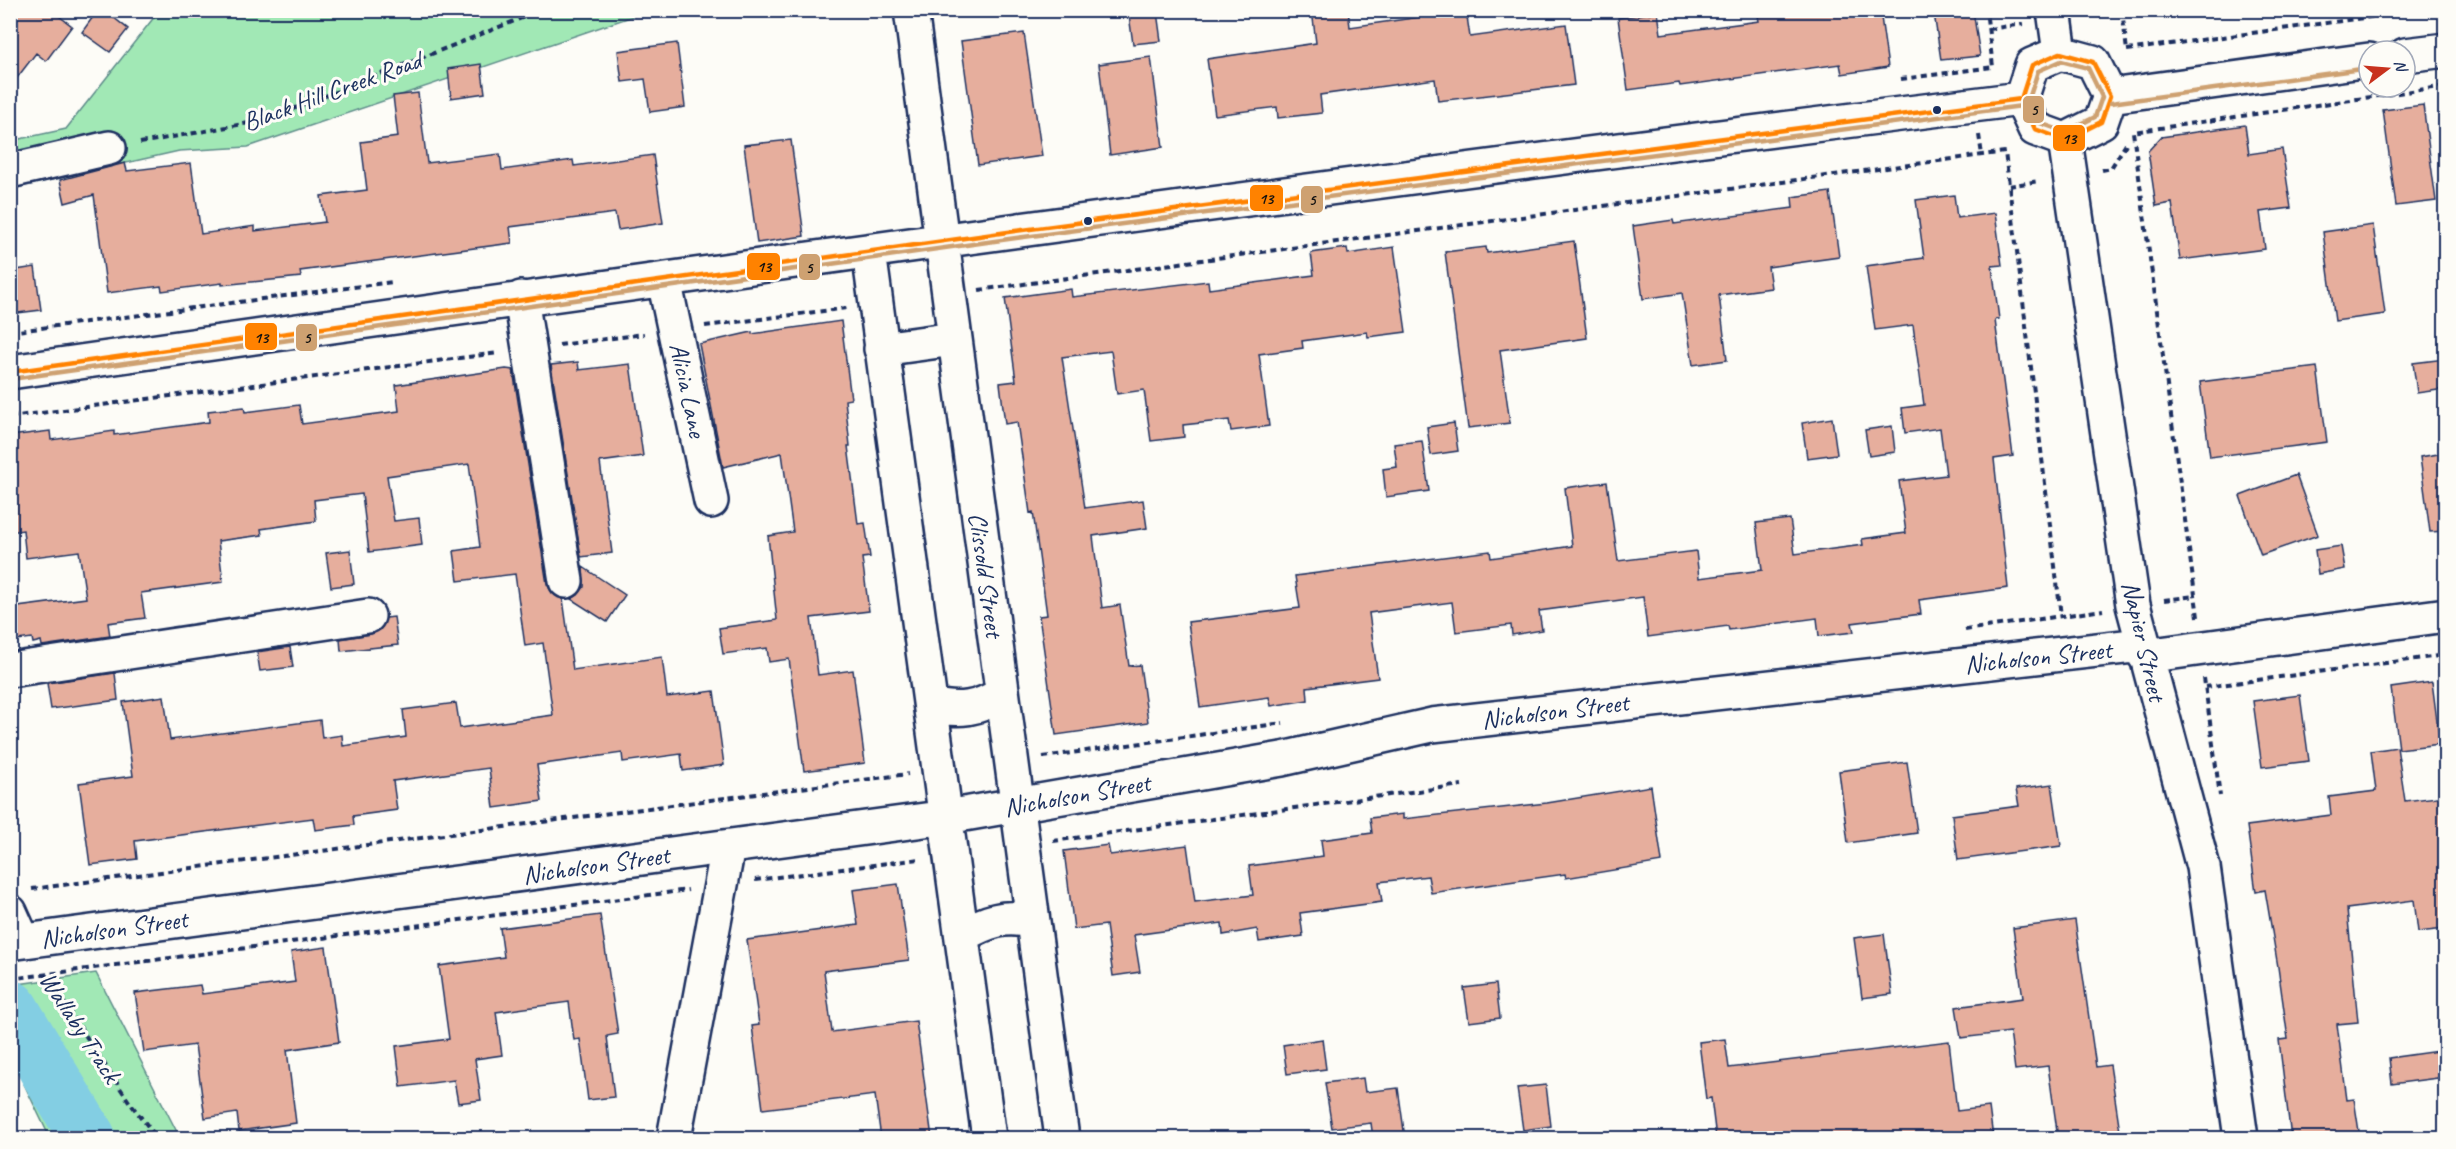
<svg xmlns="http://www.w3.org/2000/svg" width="2456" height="1149" font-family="Caveat,sans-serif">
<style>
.green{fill:#a1e8b5;stroke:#5e8c8a;stroke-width:1.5}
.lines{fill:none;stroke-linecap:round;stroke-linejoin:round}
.river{stroke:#83cee3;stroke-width:56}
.building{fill:#e6ae9d;stroke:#1b2f5e;stroke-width:1.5}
.minor-casing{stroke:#1b2f5e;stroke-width:38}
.path{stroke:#1b2f5e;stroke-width:4;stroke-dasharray:6 4.5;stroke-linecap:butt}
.minor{stroke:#fdfcf7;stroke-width:33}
.bus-1-casing{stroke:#fdfcf7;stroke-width:9}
.bus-2-casing{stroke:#fdfcf7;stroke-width:9}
.bus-1{stroke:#ff8200;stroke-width:4.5}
.bus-2{stroke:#cea171;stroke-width:4.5}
.bus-dot{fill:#1b2f5e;stroke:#fdfcf7;stroke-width:2}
.labels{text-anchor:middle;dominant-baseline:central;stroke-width:6;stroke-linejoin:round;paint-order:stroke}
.street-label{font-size:26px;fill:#1b2f5e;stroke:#fdfcf7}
.line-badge{stroke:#fdfcf7;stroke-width:2}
.pale-badge-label{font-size:16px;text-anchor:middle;font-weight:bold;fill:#111}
</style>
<rect width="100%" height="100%" fill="#fdfcf7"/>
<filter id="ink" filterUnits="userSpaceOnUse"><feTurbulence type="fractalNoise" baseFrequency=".0167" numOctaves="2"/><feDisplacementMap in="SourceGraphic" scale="12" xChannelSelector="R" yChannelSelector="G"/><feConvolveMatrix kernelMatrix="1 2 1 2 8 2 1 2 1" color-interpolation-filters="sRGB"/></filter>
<g filter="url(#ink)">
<!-- green -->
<path class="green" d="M159,11H648L248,147L179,151L11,189L10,141L66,129Z
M96,973L177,1132L194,1138H50L11,1057V985Z"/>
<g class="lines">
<!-- river -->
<path class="river" d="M10,1008L88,1138"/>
</g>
<!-- building -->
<path class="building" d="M10,10H51L72,26L46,61L36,53L10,87Z
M98,10H104L128,29L110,52L82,32Z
M1312,10H1348L1350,27L1427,16L1426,10H1466L1470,37L1566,24L1574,85L1438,101L1435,79L1320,95L1322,113L1278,118L1277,107L1215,115L1207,59L1316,43Z
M1757,10H1880L1888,67L1842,74L1840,64L1680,86L1679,83L1628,90L1618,18L1658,12L1661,34L1759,21Z
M1950,10H1973L1980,56L1941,60L1934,13Z
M1157,12L1161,41L1133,44L1129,15Z
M1024,33L1042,156L978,165L961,41Z
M677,43L685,107L650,112L645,79L622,82L618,51Z
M1151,57L1163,147L1110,155L1099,64Z
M481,64L485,93L451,98L448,69Z
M418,93L427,163L500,154L502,170L573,160L574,166L653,155L663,223L618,230L615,213L510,227L512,243L300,271L301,277L222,285V283L162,291L161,286L107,293L94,195L65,203L60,180L125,163L127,171L191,163L201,234L255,226V231L325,222L321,196L367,190L361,142L398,137L393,96Z
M2423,105L2436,201L2396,206L2383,110Z
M2245,125L2249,154L2282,149L2291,208L2260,212L2265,249L2180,260L2172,203L2156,206L2148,151L2161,137Z
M791,140L804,236L757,243L744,145Z
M1830,192L1839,257L1768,267L1771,288L1719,295L1727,360L1693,365L1682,293L1643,299L1633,226L1673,220L1674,224L1793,208L1792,197Z
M1954,195L1957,218L1995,213L2002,265L1992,266L1999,319L1995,320L2013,456L1994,459L2008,588L1919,600L1921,614L1852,623L1854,632L1819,636L1817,618L1729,630L1728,626L1648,637L1643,597L1539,611L1542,630L1512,635L1511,625L1456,632L1452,602L1369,613L1378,678L1307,687L1308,700L1271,706L1269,697L1200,707L1188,622L1300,608L1295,576L1490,551L1491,558L1572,546L1565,488L1607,482L1618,561L1696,551L1699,578L1762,570L1756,523L1790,519L1795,554L1863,545L1862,539L1906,533L1899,481L1946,475L1940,428L1905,433L1902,408L1924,405L1913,325L1875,330L1866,266L1924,258L1916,200Z
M2373,225L2385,314L2335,321L2323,232Z
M1574,241L1587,338L1500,350L1510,423L1468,428L1445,252L1486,247L1487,253Z
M1394,247L1406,332L1368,337L1367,332L1302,341L1303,348L1259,354L1269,426L1231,431L1229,420L1183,425L1184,437L1151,441L1144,390L1117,394L1111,351L1062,357L1085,508L1143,500L1147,528L1093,536L1102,608L1120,605L1129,666L1140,665L1148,722L1056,735L1039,616L1047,615L1033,512L1030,513L1017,422L1005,424L1000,383L1016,381L1005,298L1071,289L1072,297L1208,281L1209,289L1314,275L1311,253L1347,248L1348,254Z
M35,267L41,310L10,314V271Z
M841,321L851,399L845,400L850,446H848L858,524L865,523L870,557L862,558L869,611L811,618L818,675L853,670L865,763L804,771L789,659L769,662L767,648L723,654L719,628L777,620L768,536L793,532L782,453L723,467L699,344L752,332V334Z
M2445,359V389L2417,393L2413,363Z
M578,362L579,370L630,364L643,456L600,462L612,553L581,557L551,365Z
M2317,367L2327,442L2210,457L2200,382Z
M506,369L513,370L547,584L552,593L563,599L573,670L662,657L667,697L714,691L724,765L683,771L681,754L623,762L622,753L537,765L542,801L494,808L489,768L393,781L397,810L353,816L354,825L315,830L313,818L135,841L137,859L90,865L79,783L133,776L123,702L164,696L170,740L320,720L322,738L342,735L343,746L406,737L403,710L456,703L460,728L553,715L543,643L525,646L515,574L458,581L454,551L480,547L469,464L387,476L394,521L419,518L422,545L369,552L362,494L314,500L316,521L261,529L262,535L218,541L223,582L141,593L145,618L108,623L110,636L42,646L41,641L33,643L32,638L10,641V608L86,598L79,551L26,558L23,530L10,532V436L50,431L51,440L114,431V435L209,422L208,411L244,407L245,412L299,405L302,424L399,411L396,385Z
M1832,418L1837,454L1807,458L1802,423Z
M1454,423L1458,451L1431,455L1427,427Z
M1892,426L1895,452L1869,456L1865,430Z
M1422,441L1429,491L1386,497L1383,469L1397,467L1394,444Z
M2445,453V531L2430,532L2420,457Z
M2296,475L2318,535L2261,555L2240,496Z
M2341,546L2345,569L2318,574L2315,550Z
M350,550L354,584L331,587L326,553Z
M583,567L625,595L607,622L571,599L578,595L584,587Z
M394,617L398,645L341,651L340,639L371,634L380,630L386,618Z
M290,647L293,667L260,671L257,652Z
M115,673L118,700L51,709L47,683Z
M2432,682L2440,744L2399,749L2391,688Z
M2300,695L2309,761L2262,767L2253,701Z
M2397,747L2405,801L2445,796V929L2418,932L2414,900L2347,909L2358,1022L2337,1024L2347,1100L2354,1099L2360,1138H2291L2279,1040L2288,1039L2278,967L2265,890L2256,892L2247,826L2331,815L2329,797L2376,791L2371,751Z
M1907,762L1917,833L1848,843L1839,771Z
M2052,784L2061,846L1958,860L1952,815L2019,806L2016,789Z
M1651,786L1662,862L1566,878L1565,874L1431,893L1428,876L1379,882L1382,902L1300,913L1303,936L1259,942L1257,929L1223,935L1222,923L1134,935L1140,972L1113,976L1106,925L1074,929L1064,851L1108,845L1110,855L1187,845L1195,902L1253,895L1249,866L1323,856L1321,840L1372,833L1370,818L1403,814V819L1547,803Z
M898,884L909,960L824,971L832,1032L916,1021L932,1138H881L875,1095L763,1109L752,1026L759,1025L747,940L858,925L853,890Z
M600,915L618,1034L607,1036L614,1097L588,1100L580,1039L574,1040L569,1002L496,1012L502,1055L475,1059L481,1100L458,1103L454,1080L401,1087L396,1046L449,1039L439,966L504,957L500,928Z
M2075,920L2096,1067L2110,1065L2121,1138H2058L2048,1066L2015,1070L2010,1032L1961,1038L1956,1007L2023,998L2013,928Z
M1884,934L1892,994L1862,998L1854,938Z
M326,947L339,1042L287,1050L296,1123L239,1131L237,1113L205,1118L195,1045L144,1052L135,993L200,985L202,994L295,982L291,952Z
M1496,984L1500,1018L1469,1022L1464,988Z
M1322,1039L1326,1069L1287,1074L1283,1045Z
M1725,1039L1729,1068L1949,1041L1957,1111L1989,1107L1993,1138H1716L1711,1098L1706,1099L1699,1042Z
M2445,1050V1077L2392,1084L2389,1058Z
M1363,1078L1365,1092L1398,1088L1405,1138H1373L1371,1123L1332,1128L1325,1083Z
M1546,1085L1551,1126L1523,1130L1517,1088Z"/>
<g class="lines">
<defs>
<path id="minor" d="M911,10L1062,1138
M2054,10L2060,53
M2060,53L2093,62L2110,96L2101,122L2065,140L2035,129L2021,99L2032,65Z
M2405,55L2446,50
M2110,96L2369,60
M2065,140L2133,605L2203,867L2241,1138
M10,171L109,148
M869,252L989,1138
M664,280L711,501
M521,298L566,581
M881,349L954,339
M10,372C680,276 1350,182 2021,99
M2145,656L2446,615
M10,670L368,616
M932,705C959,712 978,709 1002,694
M10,912L23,941
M962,935C986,922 1005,914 1032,922
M10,943L947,817L1282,759L1432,725L2142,645
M674,1138L728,847"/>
</defs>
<!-- minor casing -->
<use href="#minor" class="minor-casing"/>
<!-- path -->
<path class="path" d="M2122,10L2127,51
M2087,14L2114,10
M1989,29L2023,24
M2127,50L2422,10
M1901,79L1993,67L1986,10
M1979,135L1982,155
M140,143L265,120L542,10
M2102,170L2111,168L2126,144
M2009,186L2039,181
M979,290L2005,152L2061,616
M705,326L847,308
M10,332L392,282
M559,345L644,334
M10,417L498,353
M2164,600L2195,596
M2198,617L2133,132L2446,86
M1965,630L2103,610
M2204,678L2220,796
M2205,687L2446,655
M1043,757L1283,723
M1053,841L1462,785
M755,880L920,859
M32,889L908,774
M45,974L130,1103L157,1138
M10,979L688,890"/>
<!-- minor -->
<use href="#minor" class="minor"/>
<defs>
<path id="bus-1" d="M2060,53L2093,62L2110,96L2101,122L2065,140L2035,129L2021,99L2032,65Z
M10,372L1015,231L2021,99"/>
<path id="bus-2" d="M2061,61L2088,68L2102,97L2095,117L2065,132L2040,123L2029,99L2038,71Z
M2111,103L2369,68
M11,379L1016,238L2022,106"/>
</defs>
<!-- bus-1 casing -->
<use href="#bus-1" class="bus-1-casing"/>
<!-- bus-2 casing -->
<use href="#bus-2" class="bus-2-casing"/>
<!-- bus-1 -->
<use href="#bus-1" class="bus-1"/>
<!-- bus-2 -->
<use href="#bus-2" class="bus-2"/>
</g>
</g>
<!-- markers -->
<g class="bus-dot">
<circle cx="1937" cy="110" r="5"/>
<circle cx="1088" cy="221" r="5"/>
</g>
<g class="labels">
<!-- street labels -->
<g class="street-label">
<text transform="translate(332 91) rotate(-20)">Black Hill Creek Road</text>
<text transform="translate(688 390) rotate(78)">Alicia Lane</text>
<text transform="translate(986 575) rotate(82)">Clissold Street</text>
<text transform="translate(2144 641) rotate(77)">Napier Street</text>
<text transform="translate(2038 657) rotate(-6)">Nicholson Street</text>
<text transform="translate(1555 711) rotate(-7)">Nicholson Street</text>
<text transform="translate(1077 795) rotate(-10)">Nicholson Street</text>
<text transform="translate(596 865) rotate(-8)">Nicholson Street</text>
<text transform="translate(114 929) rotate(-8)">Nicholson Street</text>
<text transform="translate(80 1027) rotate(57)">Wallaby Track</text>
</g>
</g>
<g class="line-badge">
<rect x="2022" y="95" width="23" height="29" rx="6" fill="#cea171"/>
<rect x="2052" y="124" width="34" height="28" rx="6" fill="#ff8200"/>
<rect x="1249" y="184" width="35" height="28" rx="6" fill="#ff8200"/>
<rect x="1300" y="185" width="24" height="29" rx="6" fill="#cea171"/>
<rect x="746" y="252" width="35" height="29" rx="6" fill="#ff8200"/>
<rect x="798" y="253" width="23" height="28" rx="6" fill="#cea171"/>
<rect x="244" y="322" width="34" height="29" rx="6" fill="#ff8200"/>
<rect x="295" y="323" width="23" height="29" rx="6" fill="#cea171"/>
</g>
<g class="pale-badge-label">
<text x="2034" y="115">5</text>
<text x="2069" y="144">13</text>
<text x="1266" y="204">13</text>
<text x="1312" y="205">5</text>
<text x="764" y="272">13</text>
<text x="809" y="273">5</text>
<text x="261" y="343">13</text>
<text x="307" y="343">5</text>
</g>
<!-- margin -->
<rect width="2456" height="1149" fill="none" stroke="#fdfcf7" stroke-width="36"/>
<rect x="18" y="18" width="2420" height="1113" fill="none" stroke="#1b2f5e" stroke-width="2" filter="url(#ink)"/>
<!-- north arrow -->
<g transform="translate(2387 69) rotate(74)"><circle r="28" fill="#fdfcf7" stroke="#a3aaba" stroke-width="1.5"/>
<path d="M0-4.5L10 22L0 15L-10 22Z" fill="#c8321e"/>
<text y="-9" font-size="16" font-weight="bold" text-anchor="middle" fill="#1b2f5e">N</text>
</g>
</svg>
